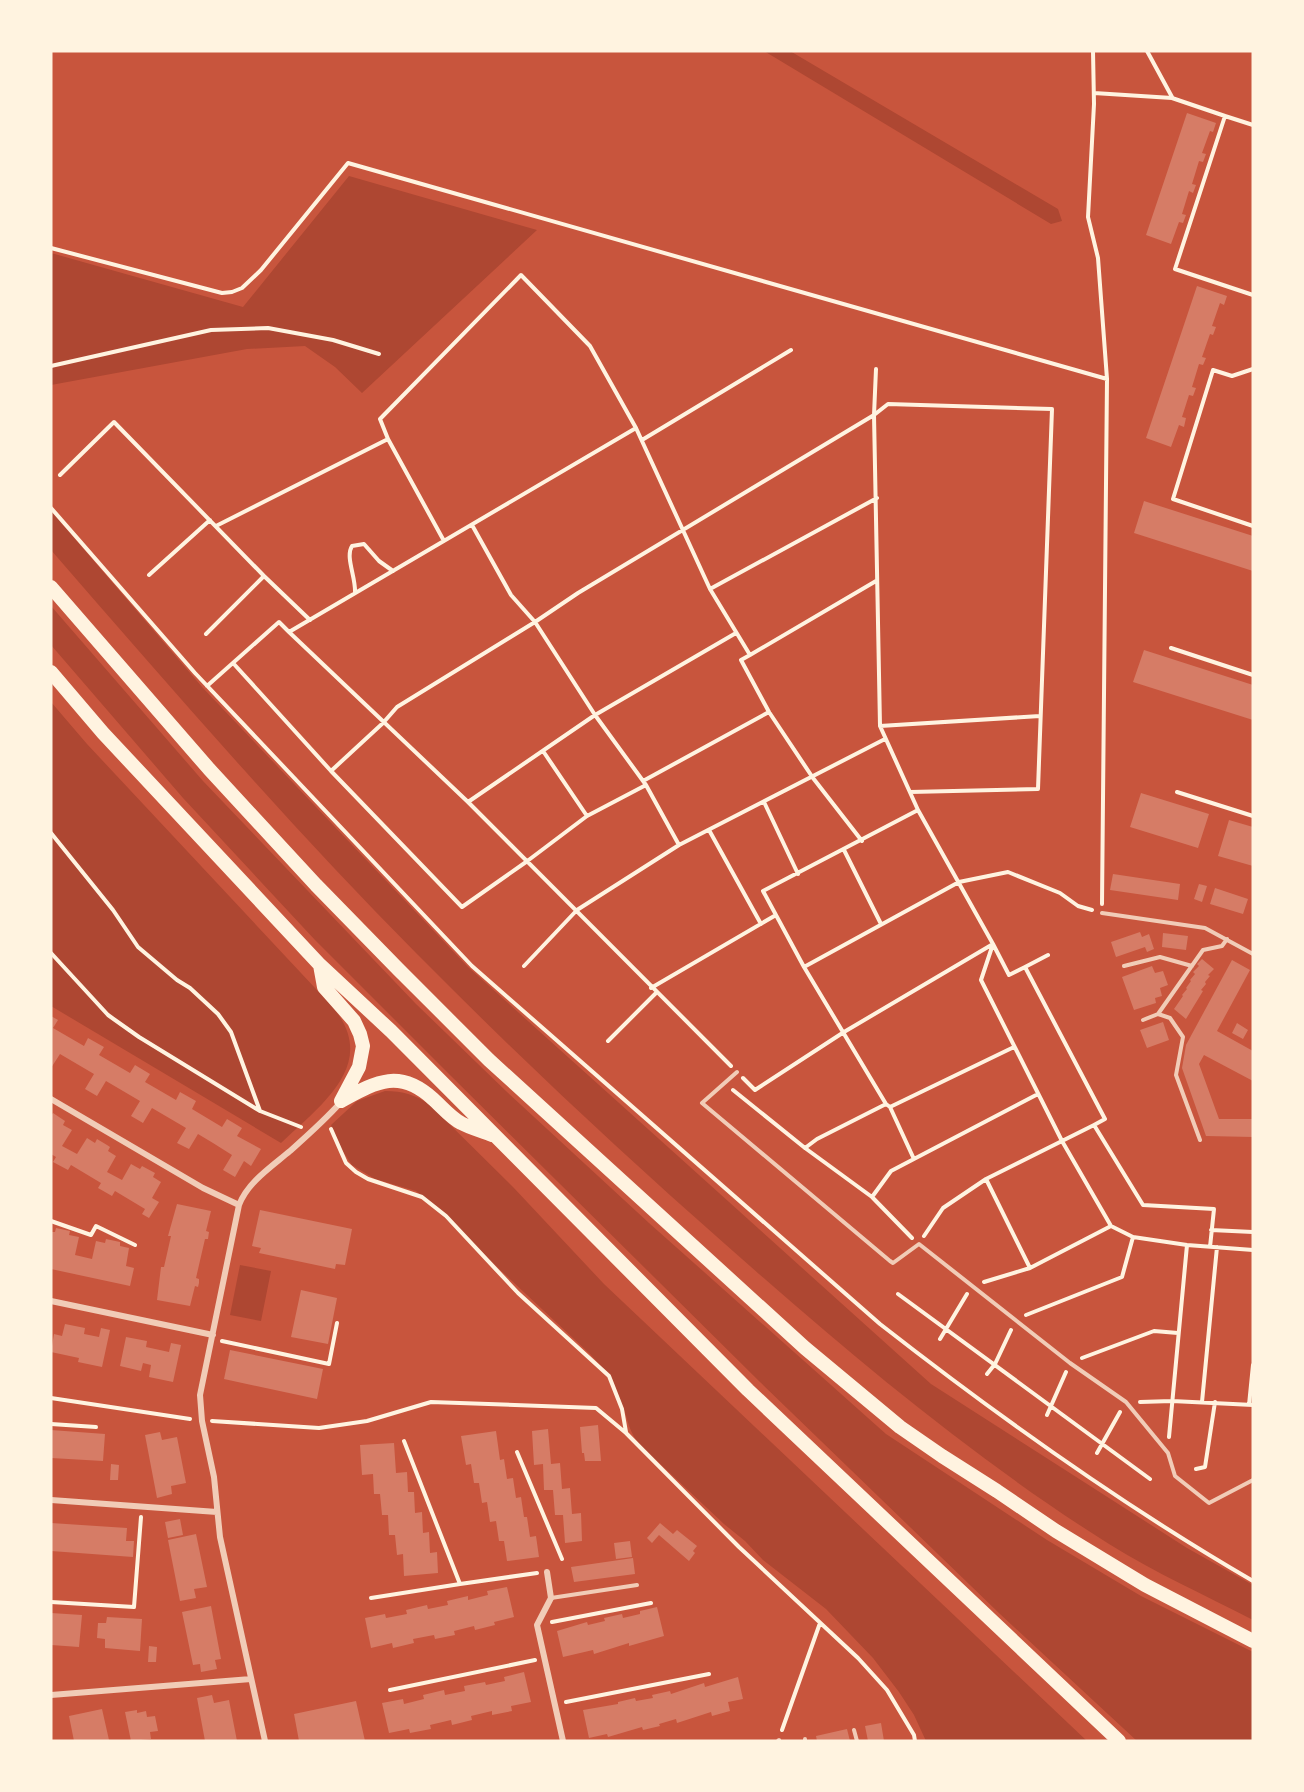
<svg xmlns="http://www.w3.org/2000/svg" width="1304" height="1792" font-family="'Times New Roman',serif">
<style>
.green{fill:#ae4732}
.building{fill:#d67c66}
.lines{fill:none;stroke-linecap:round;stroke-linejoin:round}
.path{stroke:#fff3e0;stroke-width:4}
.service{stroke:#f1ccb7;stroke-width:4}
.minor{stroke:#f1ccb7;stroke-width:6}
.primary{stroke:#fff3e0;stroke-width:14}
</style>
<rect width="100%" height="100%" fill="#c8553d"/>
<!-- green -->
<path class="green" d="M764,51H790L1058,209L1062,221L1051,224Z
M349,176L537,230L362,393L335,367L305,346L247,349L51,385V253L243,307Z
M51,511L203,688L468,967L931,1384L1187,1548L1253,1585V1620C1205,1595 1155,1573 1109,1544C971,1457 847,1352 725,1244C619,1151 516,1054 417,954C289,825 170,687 51,550Z
M51,606L203,781L416,1004L507,1092L649,1223L886,1434L1047,1540L1141,1596L1253,1652V1741H1137L1000,1614L760,1382L450,1075L315,940L183,798L51,645Z
M51,702L87,744L330,1004C382,1062 322,1104 281,1143L51,1006Z
M385,1091C403,1091 416,1095 430,1105L513,1187L604,1284L1087,1741H926L914,1715L899,1692L873,1658L826,1609L763,1560L745,1541L724,1524L640,1445C627,1429 629,1420 621,1402C613,1382 605,1370 590,1354L416,1191L375,1179L352,1165L340,1147L331,1125L357,1101Z
M240,1265L271,1271L261,1321L230,1315Z"/>
<!-- building -->
<path class="building" d="M1187,113L1216,123L1213,132L1210,131L1202,153L1206,154L1203,162L1199,161L1192,184L1196,185L1193,193L1189,191L1182,214L1186,215L1183,223L1179,222L1171,244L1146,235Z
M1197,286L1227,296L1224,305L1220,303L1212,326L1216,327L1213,335L1210,334L1202,357L1206,358L1203,365L1199,364L1192,387L1196,388L1193,396L1189,395L1182,417L1186,418L1184,427L1179,425L1171,447L1146,438Z
M1144,501L1253,536V571L1134,533Z
M1144,650L1253,685V720L1133,682Z
M1141,793L1209,814L1198,848L1130,827Z
M1229,820L1253,827V866L1218,856Z
M1113,874L1180,884L1178,900L1110,890Z
M1199,884L1207,886L1202,902L1194,899Z
M1215,888L1248,899L1243,914L1210,904Z
M1140,932L1142,937L1149,934L1154,949L1147,952L1145,947L1116,957L1111,942Z
M1163,933L1188,936L1186,950L1162,947Z
M1202,959L1214,969L1208,975L1210,976L1205,982L1206,984L1201,990L1203,991L1186,1019L1174,1009L1183,996L1182,995L1187,989L1186,988L1191,981L1190,980L1195,974L1193,972L1199,966L1197,964Z
M1232,960L1250,970L1217,1031L1253,1051V1081L1204,1055L1199,1064L1219,1119H1253V1137L1206,1136L1182,1068L1186,1045Z
M1152,966L1155,973L1163,971L1168,985L1160,988L1162,996L1155,998L1156,1003L1134,1010L1122,977Z
M51,1016L58,1020L53,1028L84,1046L88,1038L104,1047L99,1055L130,1073L135,1065L150,1074L145,1082L176,1100L180,1092L196,1101L192,1109L222,1127L227,1119L242,1128L237,1136L261,1149L251,1166L244,1161L235,1177L223,1170L232,1155L213,1143L198,1134L189,1149L177,1143L186,1128L181,1125L152,1108L143,1123L131,1116L140,1101L106,1081L97,1096L85,1089L94,1074L60,1054L51,1068Z
M1163,1022L1169,1040L1147,1048L1140,1030Z
M1237,1023L1248,1030L1243,1039L1232,1033Z
M53,1113L65,1121L63,1125L72,1130L62,1146L77,1154L87,1138L95,1143L97,1139L107,1145L110,1147L108,1151L116,1156L107,1172L122,1180L131,1164L140,1169L142,1166L155,1173L153,1177L161,1182L152,1198L159,1202L149,1218L142,1214L145,1209L115,1191L112,1196L98,1188L101,1183L71,1165L68,1170L53,1162L56,1157L51,1154V1116Z
M177,1204L211,1211L206,1231L209,1232L208,1239H205L196,1278L199,1279V1283L198,1287L195,1286L190,1306L157,1300L161,1267H164L171,1236H168Z
M260,1210L352,1229L345,1265L336,1264L335,1269L259,1253L261,1248L252,1246Z
M56,1228L70,1231L69,1235L79,1237L75,1255L92,1259L96,1241L105,1243L106,1239L120,1242V1246L129,1248L126,1266L134,1268L130,1286L51,1269V1232H55Z
M301,1290L337,1298L328,1344L291,1337Z
M65,1324L85,1328L84,1334L99,1337L101,1328L110,1330L102,1367L78,1362L79,1358L51,1352L54,1334L62,1336Z
M126,1337L147,1341L146,1347L169,1352L171,1343L181,1345L173,1382L149,1377L151,1365L143,1363L141,1371L120,1366Z
M230,1350L323,1369L317,1399L224,1379Z
M598,1425L601,1461H585L584,1453H582L580,1427Z
M548,1429L551,1464L560,1463L562,1489L570,1488L572,1514L581,1513L582,1541L565,1543L563,1515H555L553,1490H544L543,1464L534,1465L532,1431Z
M51,1430L105,1434L103,1461L51,1458Z
M496,1431L500,1460L504,1459L507,1479L513,1478L516,1498L521,1497L524,1517H527L530,1537L536,1536L539,1557L507,1561L504,1541H499L496,1521L490,1522L487,1502L482,1503L479,1483H474L471,1464L466,1465L461,1436Z
M160,1432L162,1440L177,1437L186,1483L171,1486L172,1494L157,1498L145,1435Z
M394,1443L396,1473L407,1472L408,1492H414L415,1513L422,1512L423,1533L429,1532L430,1553L437,1552L438,1573L404,1576L403,1554L397,1555L395,1535H389L388,1515H382L380,1494H374L373,1474L362,1475L360,1445Z
M111,1464L119,1465L118,1480H110Z
M180,1519L183,1535L168,1538L165,1522Z
M51,1523L127,1528L126,1541H134L133,1557L51,1551Z
M660,1523L673,1534L677,1530L697,1546L693,1551L695,1553L689,1561L659,1535L652,1543L647,1538Z
M196,1534L207,1587L194,1589L196,1598L180,1601L168,1540Z
M630,1541L632,1557L616,1559L614,1543Z
M633,1558L635,1574L574,1582L571,1567Z
M507,1587L514,1617L494,1622L495,1625L475,1630L474,1626L454,1631L455,1635L435,1639L434,1635L413,1639L414,1643L393,1648L392,1643L371,1648L365,1618L385,1614L386,1618L407,1614L406,1610L427,1605L428,1609L448,1605L447,1601L468,1596V1600L488,1595L487,1591Z
M211,1606L221,1659L215,1660L217,1669L201,1672L200,1664L193,1665L182,1612Z
M657,1607L664,1636L629,1646V1643L594,1654L593,1650L563,1657L557,1631L587,1622L588,1625L605,1621L604,1618L622,1614L623,1618L640,1614V1611Z
M51,1613L82,1615L79,1647L51,1645Z
M107,1617L142,1619L140,1651L105,1648V1639L97,1638L98,1623H106Z
M149,1646L157,1647L156,1662H148Z
M524,1672L531,1702L511,1706L512,1711L492,1715V1711L471,1716L472,1720L452,1725L451,1720L430,1725L431,1729L410,1733L409,1729L389,1733L382,1703L403,1699L404,1704L424,1699L423,1695L444,1690L445,1695L465,1691L464,1686L485,1682L486,1685L505,1681L504,1677Z
M738,1677L743,1699L728,1702L730,1711L712,1716L711,1712L677,1723L676,1719L659,1724L660,1726L643,1730L642,1727L608,1737L607,1734L589,1738L583,1710L618,1704V1702L635,1698L636,1701L653,1698L652,1695L670,1691L671,1694L704,1683L705,1687Z
M212,1695L214,1703L229,1700L237,1741H205L197,1698Z
M356,1701L365,1741H299L294,1714Z
M102,1709L109,1740L74,1741L69,1716Z
M137,1710V1713L146,1711L147,1717L155,1716L158,1731L150,1732L151,1739L131,1741L125,1712Z
M881,1723L884,1741H868L865,1726Z
M847,1729L850,1741H817L816,1736Z"/>
<g class="lines">
<!-- path -->
<path class="path" d="M1093,51L1094,104L1088,217L1098,258L1107,379L1102,904
M1147,51L1172,97
M1094,93L1172,98L1225,116
M1253,125L1225,116L1175,269L1253,295
M51,248L222,293L232,292L242,288L261,270L348,163L1107,379
M51,366L211,330L268,328L333,340L379,354
M876,369L874,415L880,726L918,810L993,944L981,980L1062,1141L1111,1226L1133,1237L1187,1245L1253,1250
M1253,369L1232,376L1213,370L1173,499L1253,526
M636,428L710,589L750,655L741,660L769,712L813,778L862,841
M388,439L444,541
M642,440L791,350
M60,475L114,422L264,576L310,620
M51,508L195,673L472,966L880,1324C999,1417 1122,1505 1253,1581
M472,525L511,595L535,622L595,715L646,785L679,845
M216,526L388,439L380,419L521,275L590,346L636,428L289,632L468,802L731,1066
M149,575L210,520
M710,589L877,498
M355,593C356,577 345,557 352,546L364,544L379,561L393,571
M206,634L264,576
M1171,648L1253,675
M750,655L876,581
M233,663L331,771L462,907L526,862L587,816L646,785
M207,686L279,622L289,632
M880,726L1040,716
M543,751L587,816
M331,771L383,723L397,707L535,622L578,593L874,415L888,404L1052,409L1038,789L910,792
M643,781L769,712
M1177,792L1253,816
M468,802L595,715L736,633
M764,802L798,874
M709,830L761,924
M51,833L113,910L138,947L177,980L190,988L218,1014L231,1032L260,1111
M844,850L881,924
M51,953L108,1015L139,1037L260,1111L301,1127
M524,966L577,910L679,845L885,739
M804,967L763,891L918,810
M1025,967L1048,955
M651,988L776,915
M608,1041L656,993
M743,1078L755,1090L844,1032L993,944L1009,975L1025,967L1105,1119L1094,1125L1143,1205L1214,1209L1210,1247
M733,1090L805,1148L872,1197L912,1238
M886,1104L804,967L959,882L1008,872L1060,893L1078,906L1092,910
M890,1107L913,1157
M331,1129L346,1163L356,1172L368,1179L422,1197L446,1216L518,1293L609,1376L622,1409L626,1432
M805,1148L817,1139L886,1104L890,1107L1014,1047
M986,1179L1030,1268
M872,1197L891,1171L1038,1094
M51,1221L91,1235L96,1226L135,1245
M1211,1230L1253,1232
M924,1236L943,1208L986,1179L1094,1125
M984,1282L1030,1268L1111,1226
M898,1294L1150,1479
M1026,1315L1122,1277L1133,1237
M940,1339L967,1294
M222,1341L329,1364L337,1323
M1082,1358L1154,1331L1178,1333
M987,1374L995,1364L1011,1330
M51,1398L190,1419
M1140,1402L1172,1401L1253,1405
M1202,1402L1217,1247
M1249,1405L1253,1365
M1047,1415L1066,1372
M212,1421L319,1428L367,1421L431,1402L596,1408L626,1433L739,1547L858,1658L887,1690L914,1735L915,1741
M51,1424L96,1427
M1169,1437L1187,1245
M404,1441L460,1584L537,1573
M517,1452L562,1559
M1097,1453L1120,1412
M1196,1469L1205,1467L1215,1402
M371,1598L460,1584
M51,1602L134,1607L141,1517
M552,1622L651,1603
M390,1690L535,1660
M566,1702L709,1674
M782,1730L820,1623"/>
<!-- service -->
<path class="service" d="M1102,913L1205,928L1253,954
M1124,966L1160,957L1192,966
M1158,1014L1170,1018L1183,1037L1176,1075L1200,1140
M1143,1020L1158,1014L1203,950L1222,946L1227,939
M737,1072L702,1103L890,1261L893,1263L919,1244L1070,1363L1126,1402L1168,1453L1175,1476L1209,1503L1253,1480
M551,1598L637,1585
M854,1730L857,1741
M805,1739V1741
M778,1741L779,1740"/>
<!-- minor -->
<path class="minor" d="M51,1099L203,1188L239,1205
M51,1301L213,1335
M51,1500L217,1512
M547,1572L551,1598L537,1625L563,1741
M51,1695L251,1679
M265,1741L220,1537L214,1477L202,1421L200,1395L239,1205C248,1182 271,1167 290,1151C308,1135 325,1120 341,1102"/>
<!-- primary -->
<path class="primary" d="M51,587L209,769L316,885L398,969L489,1060L805,1348L900,1427L942,1456L997,1491L1056,1531L1145,1585L1253,1641
M51,672L103,733L320,965L391,1031L748,1390L1119,1741
M320,965L324,987L354,1021L360,1034L363,1046L359,1067L341,1101
M341,1101C376,1082 399,1068 433,1099C442,1107 451,1118 461,1123C470,1128 482,1131 492,1135"/>
</g>
<!-- border -->
<rect width="1304" height="1792" fill="none" stroke="#fff3e0" stroke-width="105"/>
</svg>
